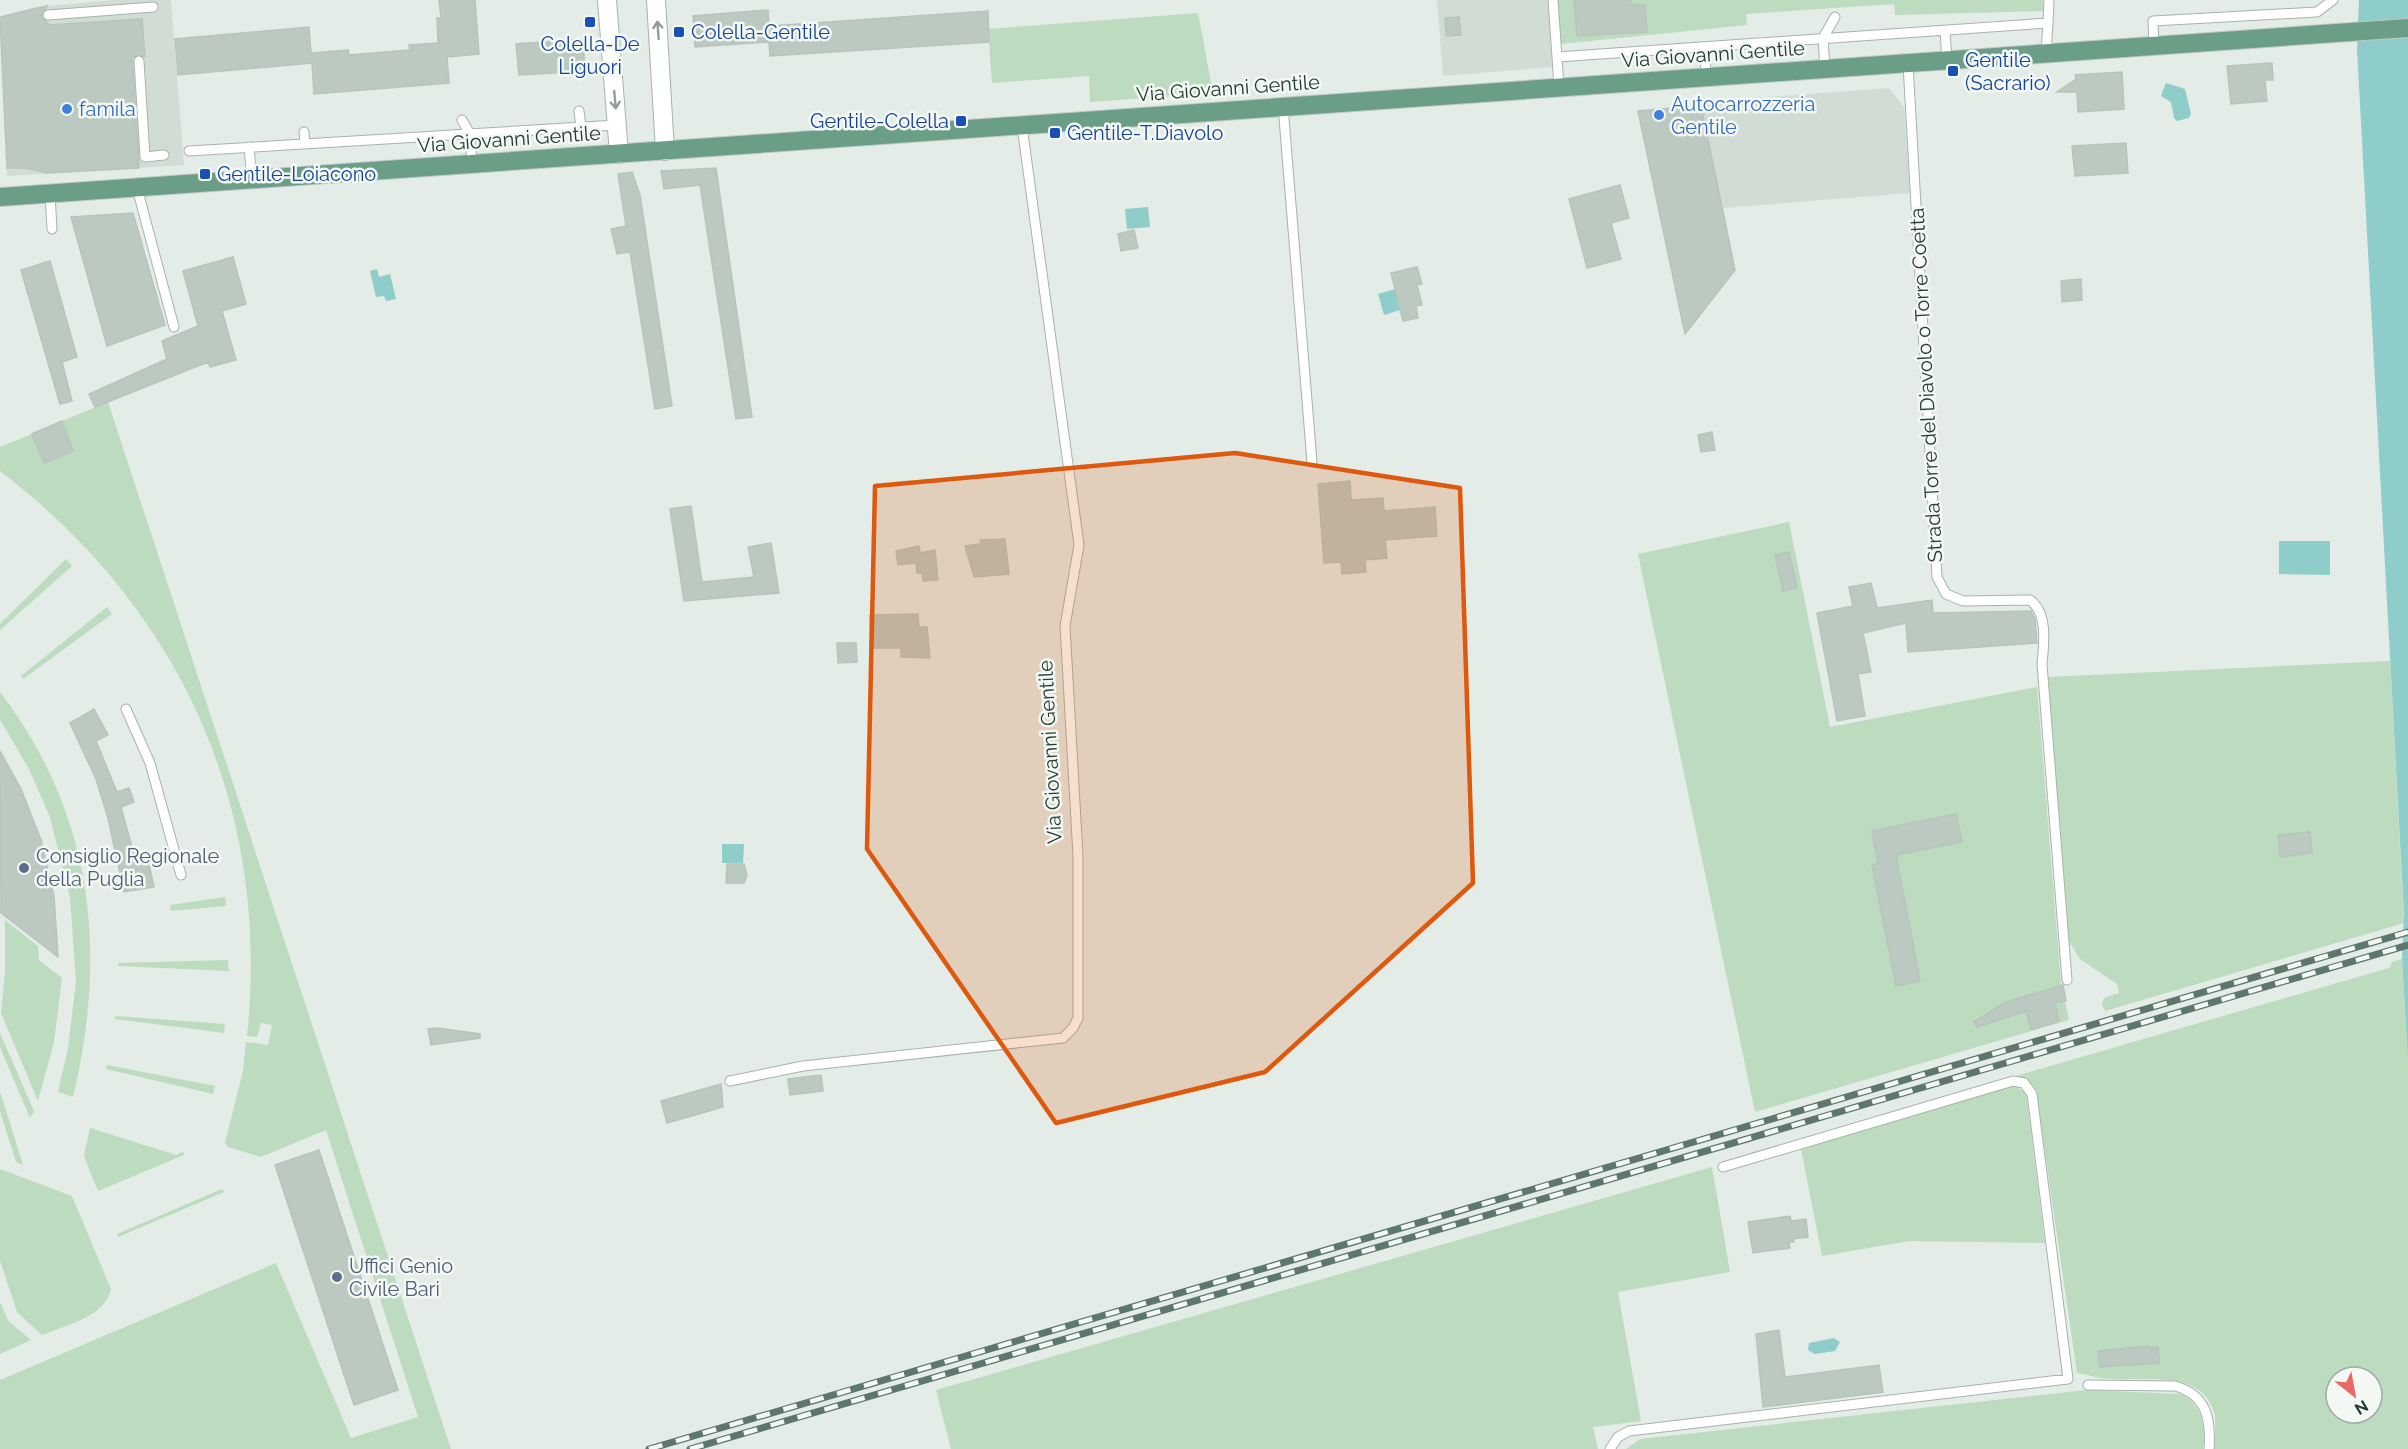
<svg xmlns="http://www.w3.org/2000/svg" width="2408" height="1449" font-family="Raleway,sans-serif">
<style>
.built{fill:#d1dcd5}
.green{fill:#bddbbf;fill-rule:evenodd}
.water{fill:#8fcdca}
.building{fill:#bbc9c1;stroke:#b6c5bc;stroke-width:1.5}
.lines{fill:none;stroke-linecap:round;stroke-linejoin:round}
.lane-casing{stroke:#a6b4ac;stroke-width:11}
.street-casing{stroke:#a6b4ac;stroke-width:20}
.primary-casing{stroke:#c2c8c5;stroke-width:20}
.lane{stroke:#fff;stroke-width:9}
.street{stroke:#fff;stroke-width:18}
.primary{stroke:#6b9e86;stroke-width:18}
.rail-casing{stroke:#5e776c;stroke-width:7}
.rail{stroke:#f3f8f5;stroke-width:4.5;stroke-dasharray:14;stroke-linecap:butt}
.oneway{stroke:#929e98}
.marked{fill:#de580e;fill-opacity:0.2;stroke:#de580e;stroke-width:4.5;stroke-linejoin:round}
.transit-dot{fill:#1a4fb4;stroke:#f3f8f5;stroke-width:2}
.shop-dot{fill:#3f7fe0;stroke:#f3f8f5;stroke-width:2}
.service-dot{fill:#5c6f8a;stroke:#f3f8f5;stroke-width:2}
.labels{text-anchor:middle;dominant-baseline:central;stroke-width:5;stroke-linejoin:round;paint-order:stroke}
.transit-label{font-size:20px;fill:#164399;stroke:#f3f8f5;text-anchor:start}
.street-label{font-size:20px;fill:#243c31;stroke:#f3f8f5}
.shop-label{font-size:20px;fill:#366cbe;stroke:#f3f8f5;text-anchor:start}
.service-label{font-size:20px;fill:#4e5e75;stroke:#f3f8f5;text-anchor:start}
</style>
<rect width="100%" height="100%" fill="#e3ece6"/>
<!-- built -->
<path class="built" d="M115,0H171L184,165L7,176L0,17L35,7Z
M1437,0H1548L1552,67L1443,76Z
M1889,88L1904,107L1910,193L1723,208L1735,270L1685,334L1638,111L1701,106L1700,102Z"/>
<!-- green -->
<path class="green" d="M1558,0H2043V11L1895,15L1894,4L1746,14L1747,25L1561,44Z
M1198,13L1213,93L1090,102L1089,76L992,83L988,29Z
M108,402L451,1449H0V1380L276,1263L351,1438L418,1417L326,1130L261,1157L228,1147L225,1143L243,1071L246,1042L268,1045L272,1025L261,1023L257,1037L247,1036C271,808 181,609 0,471V447L32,434L44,463L73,451L62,421Z
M1789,522L1830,727L2037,687L2061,984L2069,1020L1755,1112L1638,554Z
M66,559L72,566L0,630V624Z
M107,607L112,614L23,679L21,676Z
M2390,661L2404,923L2105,1011L2102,1004L2104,998L2119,993L2117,984L2080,959L2069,941L2048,677Z
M0,692C93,814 108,951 73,1097L58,1092L68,1048L76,982L70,897L50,817L28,767L0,720Z
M225,897L226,906L171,911L170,905Z
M5,920L38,946L39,960L62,978L54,1042L38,1101L1,1013L5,973Z
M2402,959L2408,1061V1449H2214C2214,1438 2217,1423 2214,1412C2201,1370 2148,1381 2113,1379C2101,1379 2089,1375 2077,1373L2036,1090L2024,1078L2012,1077L2389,968L2392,962ZM2336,1377H2372V1413H2336Z
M228,960L229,971L118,966V963Z
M116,1016L225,1024L224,1033L115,1019Z
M0,1033L34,1111L30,1118L0,1047Z
M107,1065L215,1086L213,1094L106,1069Z
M2014,1085L2026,1093L2045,1243L1909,1241L1822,1256L1801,1149Z
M0,1091L23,1165L16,1162L0,1111Z
M90,1128L176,1155L183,1152L184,1155L98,1191L84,1156Z
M1712,1167L1730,1272L1618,1292L1641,1421L1593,1427L1598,1449H951L936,1390Z
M0,1169L72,1196L111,1289C105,1317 66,1325 42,1335L17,1312L0,1261Z
M222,1189L224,1192L118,1237L117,1234Z
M0,1302L9,1322L31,1340L0,1354Z
M2087,1390L2181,1394C2202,1405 2207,1427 2203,1449H1626L1640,1439Z"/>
<!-- water -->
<path class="water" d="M2359,0H2408V1061L2402,959L2404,915L2357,49Z
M2166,83L2185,89L2191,114L2189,118L2177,121L2174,118L2171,102L2161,96Z
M1148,207L1150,227L1127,229L1125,209Z
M377,269L379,277L390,274L396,299L386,301L384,296L376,297L370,271Z
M1395,289L1400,310L1384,315L1378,294Z
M2279,541H2330V575L2279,574Z
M722,844H744L743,863H722Z
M1834,1338L1840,1342L1835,1351L1815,1354L1808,1350L1809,1343Z"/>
<!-- building -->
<path class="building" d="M439,0H475L479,54L447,57L449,83L314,94L312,63L178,75L175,39L309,27L311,53L348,50L349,55L410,50L409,45L438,43L437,18H441Z
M1574,0H1631L1632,5H1645L1647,32L1577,36Z
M47,6L41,16L49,25L142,19L145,56L132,57L139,168L47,173L26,168H7L0,17Z
M768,10L769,26L988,11L989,42L770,56L769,42L695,47L693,16Z
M1459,17L1461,35L1446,36L1445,18Z
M583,39L585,71L519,75L516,44Z
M2272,63L2273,80H2265L2267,101L2231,104L2227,66Z
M2122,72L2124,109L2078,112L2077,92H2057L2076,79L2075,75Z
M1701,106L1735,270L1685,334L1638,111Z
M2126,143L2128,173L2075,176L2072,146Z
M716,168L752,417L736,419L700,185L664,189L661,171Z
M632,172L640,195L672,406L655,409L630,252L617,254L611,229L626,226L618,174Z
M1620,185L1629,218L1611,223L1621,259L1587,268L1569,199Z
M133,213L165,325L107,346L71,217Z
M1134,230L1138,248L1121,251L1118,234Z
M233,257L246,304L222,311L236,360L210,367L208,362L95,407L89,394L167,359L162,341L198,326L183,271Z
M50,261L77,357L62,362L72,401L60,404L21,270Z
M1417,267L1422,284L1417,285L1422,305L1416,306L1418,318L1403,321L1391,273Z
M2081,279L2082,300L2062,302L2061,281Z
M62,421L73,451L44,463L32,434Z
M1712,432L1715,450L1701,452L1698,435Z
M1350,481L1351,500L1383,498L1384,511L1435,507L1437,536L1385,540L1387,558L1365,560L1366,572L1342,574L1341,562L1324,563L1318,484Z
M691,506L702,582L754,577L748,547L771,543L779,593L684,601L670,509Z
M1005,539L1009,574L974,577L965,546L981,544L980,540Z
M919,546L920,553L935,550L938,580L923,581L922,573H917L916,563L898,565L896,551Z
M1789,552L1797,588L1783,591L1775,555Z
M1871,583L1877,608L1932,600L1933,613L2031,611L2035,619L2037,643L1908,652L1906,623L1863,633L1871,672L1858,674L1865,716L1837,721L1817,613L1853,606L1849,587Z
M918,614L919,627H927L930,658L901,657V648H870V615Z
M837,643H856L857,662L838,663Z
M94,709L108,735L96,741L117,792L129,788L134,802L121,807L136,862L148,860L154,887L124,892L108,818L96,779L70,723Z
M0,751L21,789L41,840L54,896L58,957L1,913Z
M1956,814L1962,842L1896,855L1920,981L1896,986L1872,865L1878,863L1872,831Z
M2310,832L2312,853L2280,857L2278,835Z
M727,864H744L747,875L744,883H726Z
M2063,985L2066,1001L2055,1003L2059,1021L2031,1030L2026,1011L1977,1027L1974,1022L2006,1002Z
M437,1028L480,1034V1038L431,1045L428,1029Z
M821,1075L823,1091L790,1095L788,1079Z
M721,1084L723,1107L667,1123L661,1101Z
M319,1150L398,1390L354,1405L275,1165Z
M1790,1216L1791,1221L1806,1219L1808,1237L1793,1239L1794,1242H1789L1790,1248L1753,1253L1748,1222Z
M1779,1330L1785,1377L1879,1365L1883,1392L1763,1407L1756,1334Z
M2148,1346V1348L2158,1347L2159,1363L2100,1367L2098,1351Z"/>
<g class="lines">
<defs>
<path id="lane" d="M1553,0L1557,57
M48,15L153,7
M2048,23L2049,0
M1945,31L1947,61
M2154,46L2153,21L2317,12L2333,0
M1703,47L1707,77
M139,61L145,157L164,155
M1908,64L1937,577L1946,594L1963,601L2030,600C2048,613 2044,643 2042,664L2067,980
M1825,69L1823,38L1835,17
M1559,88L1557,57L2048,23L2046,54
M1283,106L1312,462
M579,111L581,127
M462,120L470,134L472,165
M304,132L305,144
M249,147L252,180
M189,151L617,125
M137,188L174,327
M50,194L52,229
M126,709L150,763L181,875
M730,1081L803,1066L1063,1038L1073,1028L1078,1018V856L1065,626L1079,545L1022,126
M2088,1385L2175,1386C2207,1395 2211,1419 2209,1449
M1610,1449L1618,1437L1629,1431L2068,1379L2032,1094L2024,1083L2013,1081L1723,1167"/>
<path id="street" d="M607,0L619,154
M656,0L665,151"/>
<path id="primary" d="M0,197L2408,28"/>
</defs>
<!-- lane casing -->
<use href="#lane" class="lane-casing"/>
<!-- street casing -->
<use href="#street" class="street-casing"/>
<!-- primary casing -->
<use href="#primary" class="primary-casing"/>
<!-- lane -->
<use href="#lane" class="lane"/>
<!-- street -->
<use href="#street" class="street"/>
<!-- primary -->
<use href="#primary" class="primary"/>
<defs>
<path id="rail" d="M649,1449L2408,932
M690,1449L2408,945"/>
</defs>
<!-- rail casing -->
<use href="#rail" class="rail-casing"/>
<!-- rail -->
<use href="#rail" class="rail"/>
</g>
<!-- one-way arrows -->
<defs><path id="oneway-shaft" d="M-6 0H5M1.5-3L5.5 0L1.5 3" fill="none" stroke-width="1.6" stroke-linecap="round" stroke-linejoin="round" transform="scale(1.5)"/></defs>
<g class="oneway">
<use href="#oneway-shaft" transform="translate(658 30) rotate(-94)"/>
<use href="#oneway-shaft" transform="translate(615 100) rotate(85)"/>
</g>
<!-- marked area -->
<path class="marked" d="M1235,453L1460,488L1473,883L1265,1072L1056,1123L867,849L875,486Z"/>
<!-- markers -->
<g class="transit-dot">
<rect x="584" y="16" width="12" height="12" rx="3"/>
<rect x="673" y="26" width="12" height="12" rx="3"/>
<rect x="1947" y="65" width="12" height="12" rx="3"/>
<rect x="955" y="115" width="12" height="12" rx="3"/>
<rect x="1049" y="127" width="12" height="12" rx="3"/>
<rect x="199" y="168" width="12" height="12" rx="3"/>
</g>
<g class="shop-dot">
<circle cx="67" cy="109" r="6"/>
<circle cx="1659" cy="115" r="6"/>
</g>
<g class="service-dot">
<circle cx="24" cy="868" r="6"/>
<circle cx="337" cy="1277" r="6"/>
</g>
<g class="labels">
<!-- transit labels -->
<g class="transit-label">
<text x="691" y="32">Colella-Gentile</text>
<text x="590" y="44" text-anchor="middle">Colella-De<tspan x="590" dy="23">Liguori</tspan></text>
<text x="1965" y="60">Gentile<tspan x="1965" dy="23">(Sacrario)</tspan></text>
<text x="949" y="121" text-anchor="end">Gentile-Colella</text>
<text x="1067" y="133">Gentile-T.Diavolo</text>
<text x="217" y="174">Gentile-Loiacono</text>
</g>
<!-- street labels -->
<g class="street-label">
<text transform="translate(1713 54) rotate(-4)">Via Giovanni Gentile</text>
<text transform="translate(1228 88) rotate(-4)">Via Giovanni Gentile</text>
<text transform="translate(509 139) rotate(-4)">Via Giovanni Gentile</text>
<text transform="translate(1926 385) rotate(-93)">Strada Torre del Diavolo o Torre Coetta</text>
<text transform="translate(1050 752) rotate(-93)">Via Giovanni Gentile</text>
</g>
<!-- shop labels -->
<g class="shop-label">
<text x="1671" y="104">Autocarrozzeria<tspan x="1671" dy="23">Gentile</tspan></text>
<text x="79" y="109">famila</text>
</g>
<!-- service labels -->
<g class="service-label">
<text x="36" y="856">Consiglio Regionale<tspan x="36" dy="23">della Puglia</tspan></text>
<text x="349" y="1266">Uffici Genio<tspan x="349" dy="23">Civile Bari</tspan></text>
</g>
</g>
<!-- north arrow -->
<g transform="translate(2354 1395) rotate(149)"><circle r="28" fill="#f3f8f5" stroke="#a0ada7" stroke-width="1.5"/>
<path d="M0-4.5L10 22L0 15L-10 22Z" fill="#e86a65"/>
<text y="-9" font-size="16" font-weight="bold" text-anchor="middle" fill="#243c31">N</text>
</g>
</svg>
